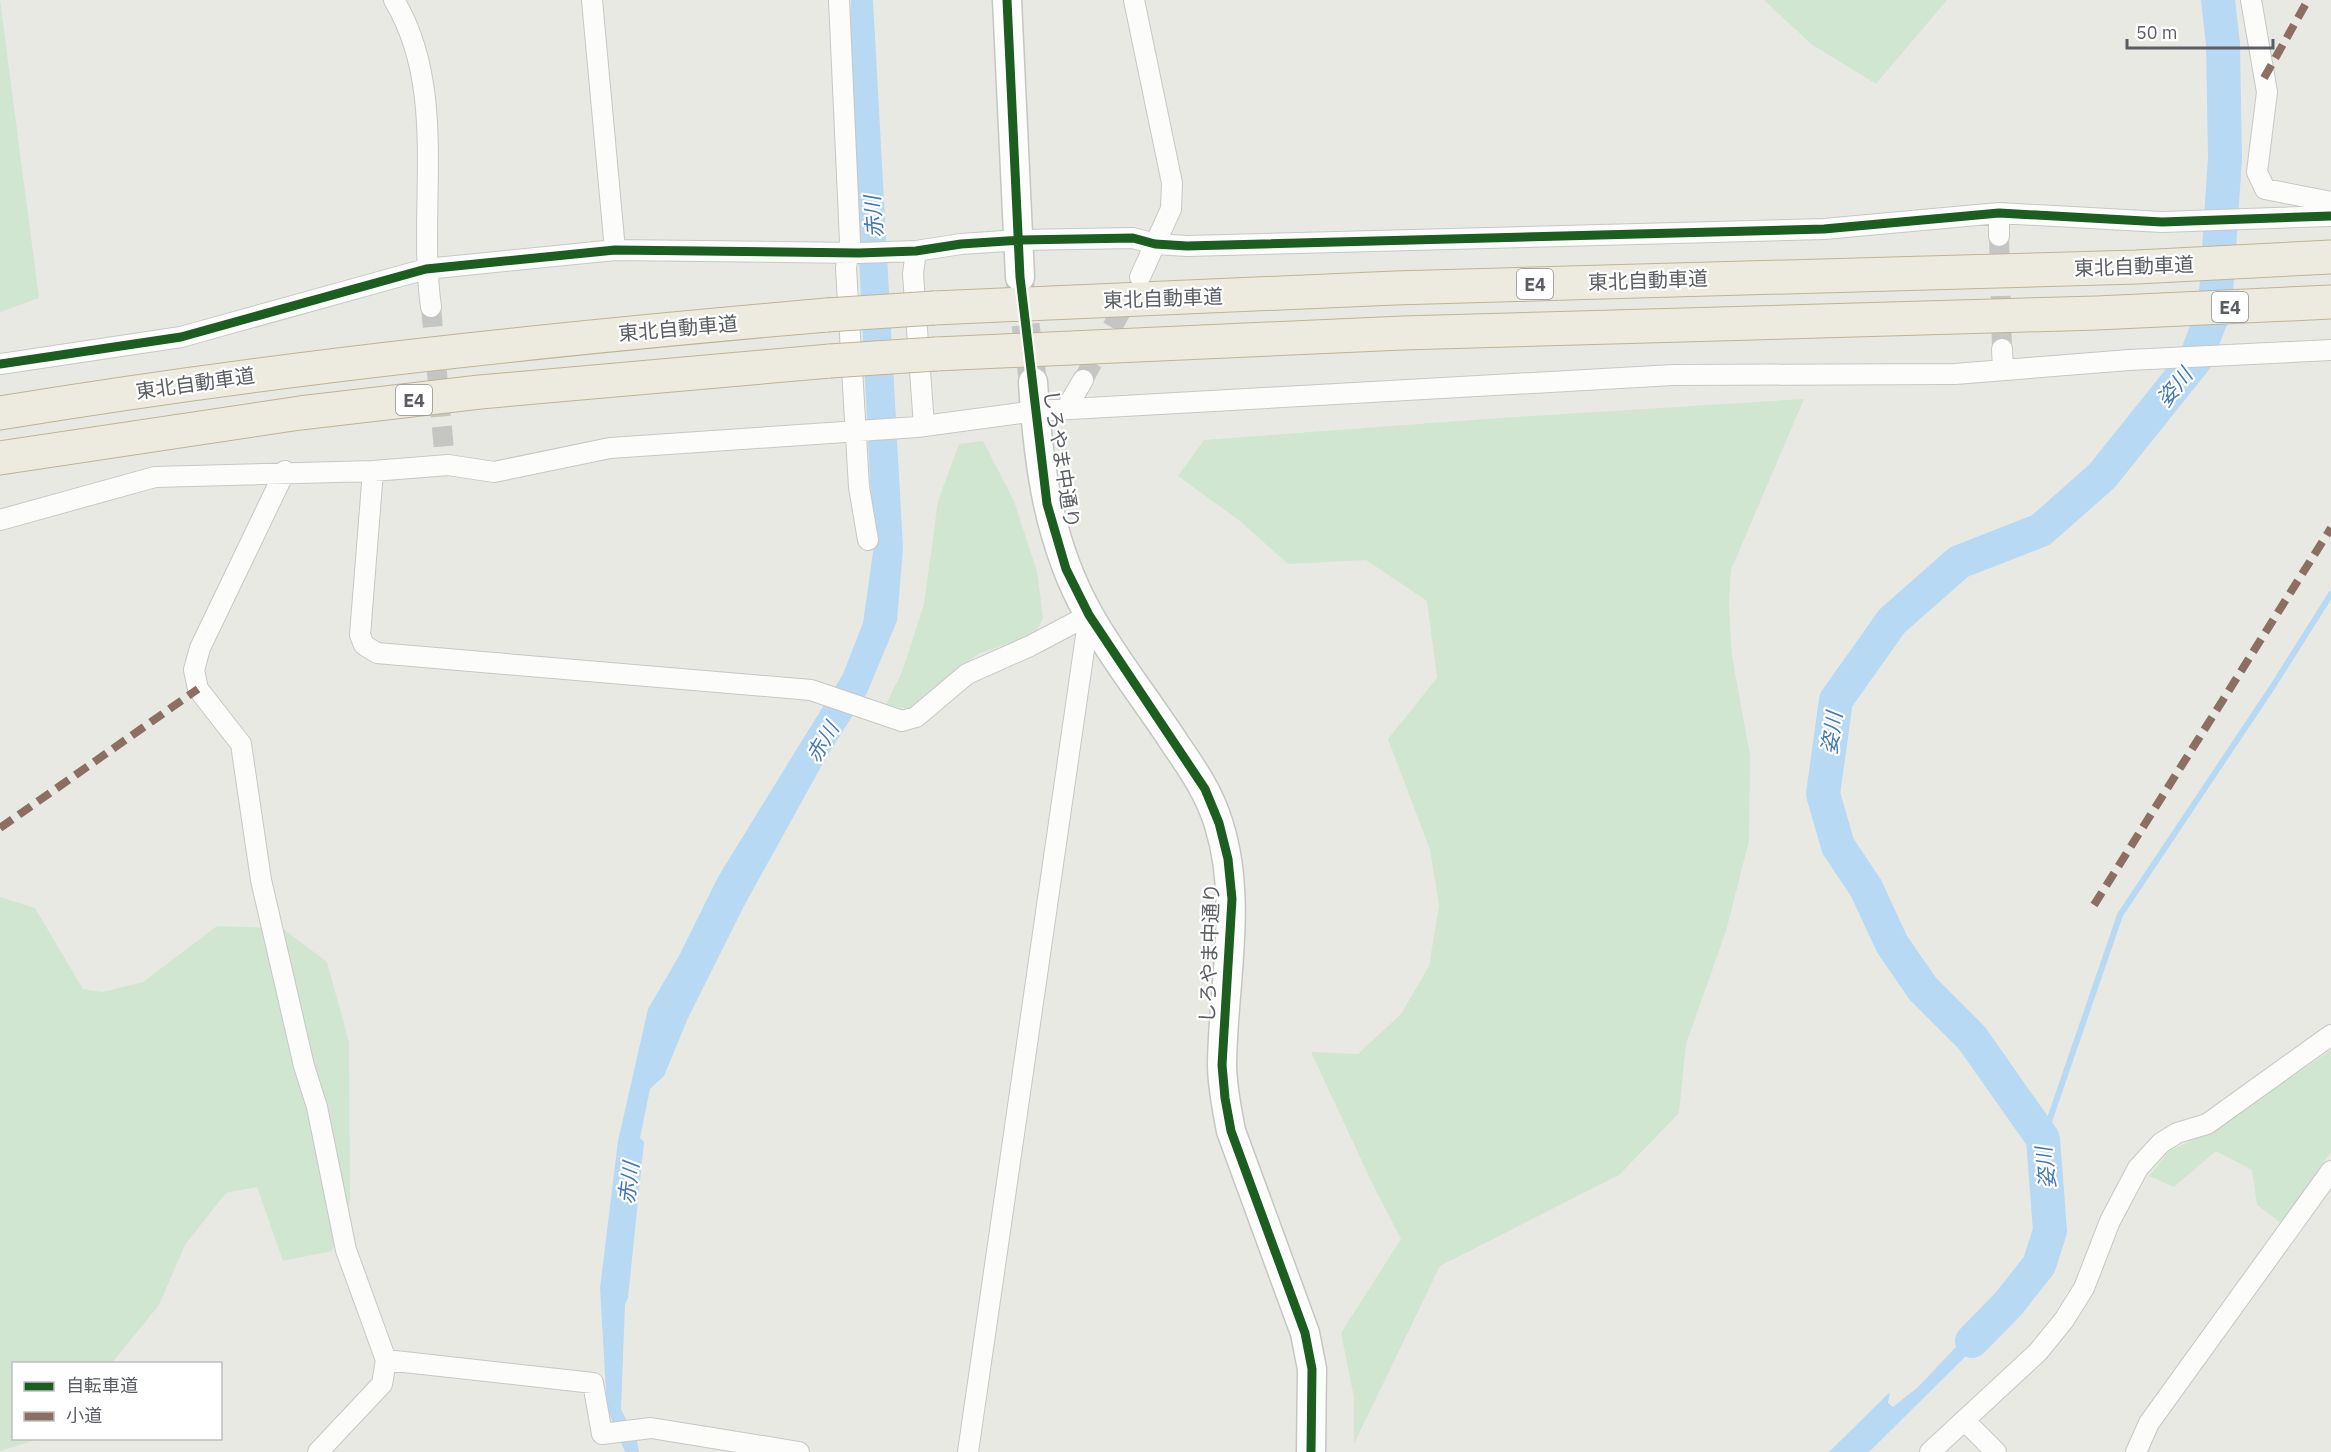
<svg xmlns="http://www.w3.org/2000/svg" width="2331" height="1452" font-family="'IBM Plex Sans','Noto Sans JP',sans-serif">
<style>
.green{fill:#d1e6d0}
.water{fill:#b7d9f4}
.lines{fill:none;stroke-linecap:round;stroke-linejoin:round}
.stream{stroke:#b7d9f4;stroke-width:6}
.river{stroke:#b7d9f4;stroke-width:34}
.street-tunnel{stroke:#c5c6c3;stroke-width:20;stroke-dasharray:20 10;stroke-linecap:butt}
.secondary-tunnel{stroke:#c5c6c3;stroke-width:28;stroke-dasharray:28 14;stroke-linecap:butt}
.street-casing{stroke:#c6c7c6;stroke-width:22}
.secondary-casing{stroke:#c5c6c4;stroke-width:31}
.highway-casing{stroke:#bfb393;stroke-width:35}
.street{stroke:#fcfcfb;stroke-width:20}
.secondary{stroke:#fcfcfb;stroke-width:28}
.highway{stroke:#edebe0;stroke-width:33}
.highway-bridge-casing{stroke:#bfb393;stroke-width:35;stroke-linecap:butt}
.highway-bridge{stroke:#edebe0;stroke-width:33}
.quiet{stroke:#8d6e63;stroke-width:8;stroke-dasharray:15 8;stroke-linecap:butt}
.cycleway-casing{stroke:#fff;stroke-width:13}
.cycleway{stroke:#1b5e20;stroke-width:9}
.labels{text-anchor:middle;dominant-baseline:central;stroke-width:4.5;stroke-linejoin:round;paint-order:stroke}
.shield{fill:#fff;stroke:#8c8e90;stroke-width:1.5}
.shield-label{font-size:18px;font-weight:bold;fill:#5a5d61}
.street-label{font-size:20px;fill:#5a5d61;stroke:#fff}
.water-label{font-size:21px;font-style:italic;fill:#4378b4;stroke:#fff}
</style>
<rect width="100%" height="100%" fill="#e9e9e4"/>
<!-- green -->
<path class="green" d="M0,0L39,298L0,312Z
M1764,0H1947L1876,84L1811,44Z
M1804,399L1731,570L1729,604L1732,656L1750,755L1749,841L1726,931L1686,1044L1679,1113L1619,1175L1440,1266L1354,1444V1398L1341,1333L1401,1239L1372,1183L1311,1052L1358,1054L1401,1014L1429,966L1439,905L1430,850L1388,739L1437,678L1427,601L1366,560L1288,564L1240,521L1178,476L1204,440L1499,418Z
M983,441L1014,501L1037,571L1043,618L1035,634L978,654L913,709L885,706L902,672L924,604L938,501L959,444Z
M0,897L35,908L83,989L102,992L143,982L217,926L282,928L327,962L349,1042L350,1201L332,1251L283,1261L257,1187L226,1193L185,1245L159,1305L112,1363L14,1364V1438L39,1439L0,1451Z
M2331,1050V1152L2281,1223L2257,1205L2252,1170L2216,1151L2174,1187L2149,1176L2169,1151L2213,1130Z"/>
<!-- water -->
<path class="water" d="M851,0H873L903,548L897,621L867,693L827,756L744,906L688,1018L664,1076L650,1089L640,1138L644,1142L628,1298L625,1304L621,1409L637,1441L639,1452H625L607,1408L600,1288L618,1141L648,1009L679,956L718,877L843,674L863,623L875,538L870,482L849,54Z
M2019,1296L1965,1357L1869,1452H1829L1890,1392L1888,1403L1893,1407L1918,1387L1954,1349Z"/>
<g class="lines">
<!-- stream -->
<path class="stream" d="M2043,1139L2120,915L2273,686L2331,594"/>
<!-- river -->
<path class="river" d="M1972,1341L2009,1303L2039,1265L2050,1231L2043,1139L1972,1038L1923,989L1892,944L1866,888L1838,846L1823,794L1836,700L1892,621L1959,562L2041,530L2102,476L2195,360L2215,309L2225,158L2223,44L2218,0"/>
<!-- street-tunnel -->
<path class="street-tunnel" d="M1999,236L2002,349
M431,307L444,450
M1083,380L1130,295"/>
<!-- secondary-tunnel -->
<path class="secondary-tunnel" d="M1020,283L1033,382"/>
<defs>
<path id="street" d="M394,0C449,91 417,207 431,307
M592,0L615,250
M839,0L850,241L846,268L859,487L868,540
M1134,0L1172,183L1171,209L1140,277
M2251,0L2267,92L2257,172L2265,189L2331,202
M1999,236V213
M916,251L913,274L924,426
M2002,349L2003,370
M0,364L181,337L426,269L615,250L859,253L916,251L961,244L1020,240L1133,238L1155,244L1187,246L1824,229L1999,213L2162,222L2331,216
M1066,409L1083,380
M285,471L200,648L194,670L198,689L241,744L261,880L304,1066L317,1107L346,1250L386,1360L382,1384L318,1452
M373,471L360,635L364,645L377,653L811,690L902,721L916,717L967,674L1030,646L1089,615
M0,520L155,477L373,471L448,465L494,472L610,448L917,427L1035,411L1673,375L1955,374L2129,360L2331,350
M386,1360L593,1383L602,1434L651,1428L799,1452
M1965,1421L1996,1452
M968,1452L1089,615
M1930,1452L2038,1352L2064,1320L2084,1288L2110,1221L2138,1168L2161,1143L2177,1133L2207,1124L2331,1035
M2136,1452L2149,1423L2331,1171"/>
<path id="secondary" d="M1007,0L1020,277
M1033,382C1038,463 1048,541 1088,613C1113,658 1146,699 1174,742C1192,768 1210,794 1219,825C1243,902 1223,984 1222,1064C1222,1087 1227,1109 1231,1131L1305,1333L1312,1369L1311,1452"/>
<path id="highway" d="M934,308L1395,288L2137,267L2331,257
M936,354L1403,333L2097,313L2331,302
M0,413C274,368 550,339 827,315
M0,458L300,413L480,392L830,361"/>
</defs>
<!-- street casing -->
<use href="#street" class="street-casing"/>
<!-- secondary casing -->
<use href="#secondary" class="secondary-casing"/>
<!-- highway casing -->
<use href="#highway" class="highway-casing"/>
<!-- street -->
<use href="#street" class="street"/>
<!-- secondary -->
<use href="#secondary" class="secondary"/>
<!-- highway -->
<use href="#highway" class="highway"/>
<defs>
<path id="highway-bridge" d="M827,315L934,308
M830,361L936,354"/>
</defs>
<!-- highway-bridge casing -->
<use href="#highway-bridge" class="highway-bridge-casing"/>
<!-- highway-bridge -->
<use href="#highway-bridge" class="highway-bridge"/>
<!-- quiet -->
<path class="quiet" d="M2264,78L2308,0
M0,828L198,689
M2094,905L2331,528"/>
<defs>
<path id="cycleway" d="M1007,0L1020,277L1047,504L1066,569L1089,615L1205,789L1219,823L1228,859L1232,899L1222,1065L1225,1098L1231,1131L1305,1333L1312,1369L1311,1452
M0,364L181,337L426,269L615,250L859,253L916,251L961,244L1020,240L1133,238L1155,244L1187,246L1824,229L1999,213L2162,222L2331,216"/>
</defs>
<!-- cycleway casing -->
<use href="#cycleway" class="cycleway-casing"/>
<!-- cycleway -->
<use href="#cycleway" class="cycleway"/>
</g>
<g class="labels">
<!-- shield labels -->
<g class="shield">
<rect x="1517" y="269" width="36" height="30" rx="4.5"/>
<rect x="2212" y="292" width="36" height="30" rx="4.5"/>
<rect x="396" y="385" width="36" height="30" rx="4.5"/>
</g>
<g class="shield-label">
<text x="1535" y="284">E4</text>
<text x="2230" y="307">E4</text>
<text x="414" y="400">E4</text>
</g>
<!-- street labels -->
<g class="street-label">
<text transform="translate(2134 266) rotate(-2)">東北自動車道</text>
<text transform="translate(1648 280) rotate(-2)">東北自動車道</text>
<text transform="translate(1163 298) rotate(-2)">東北自動車道</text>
<text transform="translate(678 328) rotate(-5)">東北自動車道</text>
<text transform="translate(195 383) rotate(-8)">東北自動車道</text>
<text transform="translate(1062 459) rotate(81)">しろやま中通り</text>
<text transform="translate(1209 953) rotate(-88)">しろやま中通り</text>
</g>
<!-- water labels -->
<g class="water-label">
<text transform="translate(873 217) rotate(-94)">赤川</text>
<text transform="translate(2174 387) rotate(-51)">姿川</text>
<text transform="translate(1831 733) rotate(-82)">姿川</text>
<text transform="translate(822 742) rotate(-59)">赤川</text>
<text transform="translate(2045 1168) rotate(-96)">姿川</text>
<text transform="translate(628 1183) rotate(-83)">赤川</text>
</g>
</g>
<!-- legend -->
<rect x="12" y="1362" width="210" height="78" fill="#ffffff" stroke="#bdbec0" stroke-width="1.5"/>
<rect x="24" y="1382" width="30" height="9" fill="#1b5e20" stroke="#bdbec0" stroke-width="1.5"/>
<text x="66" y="1392" font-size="18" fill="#5a5d61">自転車道</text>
<rect x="24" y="1412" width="30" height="9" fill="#8d6e63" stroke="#bdbec0" stroke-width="1.5"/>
<text x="66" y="1422" font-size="18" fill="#5a5d61">小道</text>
<!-- scale -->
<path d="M2127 39v9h146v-9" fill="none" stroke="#5a5d61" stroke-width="3"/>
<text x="2136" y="39" font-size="18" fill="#5a5d61" stroke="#ffffff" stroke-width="4.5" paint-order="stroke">50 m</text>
</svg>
